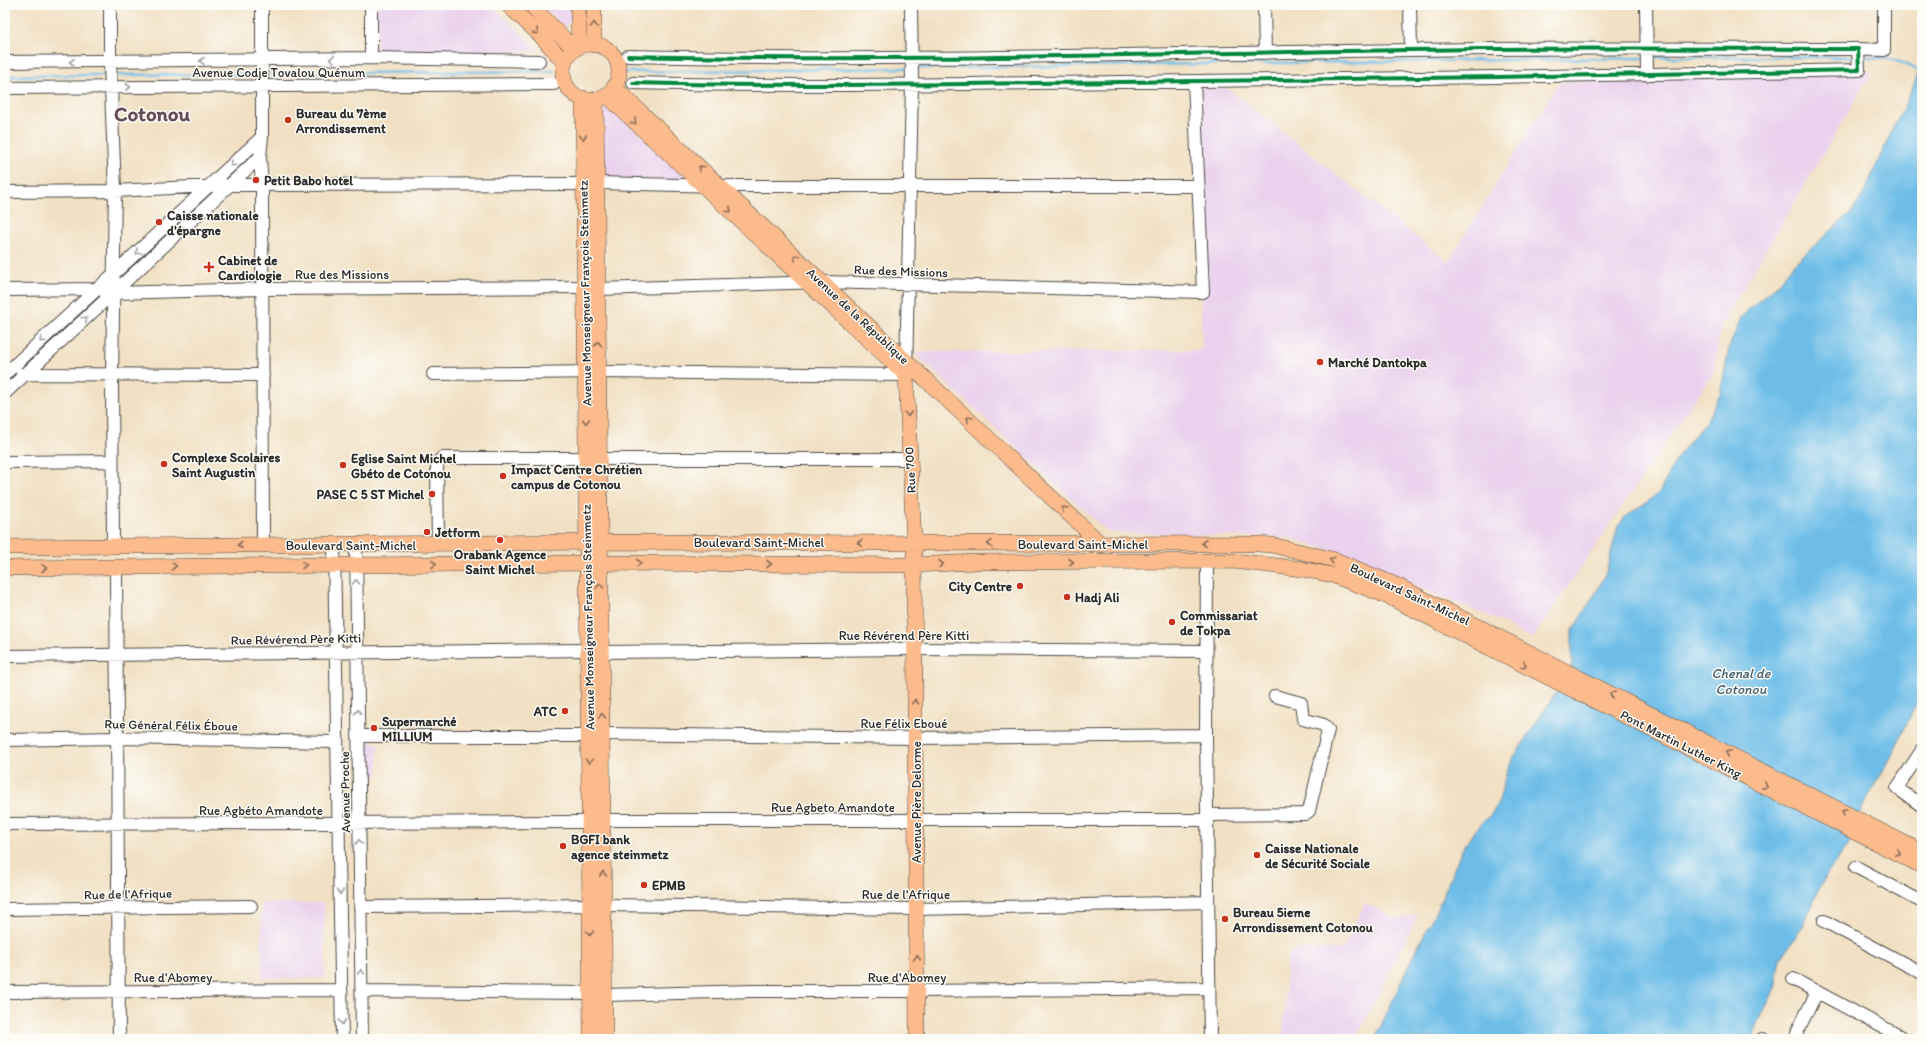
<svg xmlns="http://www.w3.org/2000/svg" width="1927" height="1044" font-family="Itim,sans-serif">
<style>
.built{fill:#ead1ed}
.water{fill:#6dbde8;stroke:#4c748a}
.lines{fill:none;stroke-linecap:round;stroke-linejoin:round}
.stream{stroke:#6dbde8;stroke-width:2.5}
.minor-casing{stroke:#494642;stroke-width:14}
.major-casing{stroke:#494642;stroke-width:16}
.minor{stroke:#fff;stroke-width:12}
.major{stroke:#fbbb8c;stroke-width:15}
.cycleway-casing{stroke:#fdfcf7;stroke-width:6}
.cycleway{stroke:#00873e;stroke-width:4}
.oneway{stroke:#896c57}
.oneway2{stroke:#a0a0a0}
.poi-dot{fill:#c8321e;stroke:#fdfcf7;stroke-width:1.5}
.labels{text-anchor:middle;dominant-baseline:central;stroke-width:3;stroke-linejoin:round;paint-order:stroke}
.street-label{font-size:13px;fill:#2b2b2b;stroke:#fdfcf7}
.poi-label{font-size:13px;font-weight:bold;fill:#2b2b2b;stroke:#fdfcf7;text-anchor:start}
.water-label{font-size:14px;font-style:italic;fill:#425e6d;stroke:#fdfcf7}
.town-label{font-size:21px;font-weight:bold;fill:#664e59;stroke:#fdfcf7}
</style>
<rect width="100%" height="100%" fill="#fdfcf7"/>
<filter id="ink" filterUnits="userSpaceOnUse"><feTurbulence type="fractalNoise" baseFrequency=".025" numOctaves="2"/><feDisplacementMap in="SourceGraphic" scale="8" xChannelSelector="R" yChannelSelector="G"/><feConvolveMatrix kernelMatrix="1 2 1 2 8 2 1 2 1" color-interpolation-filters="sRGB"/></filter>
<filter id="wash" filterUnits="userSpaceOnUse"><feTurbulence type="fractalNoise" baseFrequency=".012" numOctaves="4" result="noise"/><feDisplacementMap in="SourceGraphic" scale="16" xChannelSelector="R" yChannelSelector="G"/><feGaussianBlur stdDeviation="0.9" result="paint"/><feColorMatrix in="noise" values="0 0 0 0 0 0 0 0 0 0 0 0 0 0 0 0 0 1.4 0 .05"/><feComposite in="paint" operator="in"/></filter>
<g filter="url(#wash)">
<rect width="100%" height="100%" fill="#f1e0c3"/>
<!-- built -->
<path class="built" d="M377,5H492L540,51L377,55Z
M542,5H574L575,19L564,27Z
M1872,72L1722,324L1713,373L1532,639L1498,620L1412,584L1353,557L1290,538L1108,532L913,352L1202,350L1195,87L1227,88L1448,262L1559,82Z
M600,105H610L689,180H603Z
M361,743H378V776H361Z
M261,903H324L325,978H262Z
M1365,903L1395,919L1418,915L1356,1039H1283L1287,957L1294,950L1343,949Z"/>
<!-- water -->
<path class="water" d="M1922,64V692L1891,757L1865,801L1848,845L1824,879L1802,927L1780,960L1775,988L1757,1026L1753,1039H1375L1413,956L1438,907L1462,850L1473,833L1493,812L1498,804L1508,768L1514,757L1565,679L1572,665V631L1597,591L1606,573L1618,526L1627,515L1653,498L1660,491L1679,455L1707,420L1720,395L1729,348L1741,318L1751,307L1774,288L1796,262L1851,213L1862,197L1895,124L1908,99Z"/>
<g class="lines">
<!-- stream -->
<path class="stream" d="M1654,57H1854
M1861,57C1889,57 1897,59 1922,73
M916,68L1642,58
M626,72L909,68
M269,74L554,71
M118,75L256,74
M5,76L104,75"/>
</g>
</g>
<g filter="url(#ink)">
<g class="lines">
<defs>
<path id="minor" d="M110,5V62L115,191L112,376L113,546
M262,5V137L260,157L262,186L263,545
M371,5V58
M1264,5L1265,53
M1410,5L1411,50
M1646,5L1647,75
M1858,49L1884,50V5
M628,56C888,62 1147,54 1407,50C1557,47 1708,49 1858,49L1859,70C1613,76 1366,79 1120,82C957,84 795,87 633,83
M5,62L371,58L539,61
M5,88L554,84
M597,183L721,186H1197
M5,192L115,191L229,185L584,184
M598,289L823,282L1203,292L1194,81
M5,290L98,289L113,293L263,289L585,287
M5,374L262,137
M22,374L263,375
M433,374L598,372L906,375L912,84L911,5
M5,393L260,157
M599,459H910
M5,462L112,461
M438,544L437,463L442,458H586
M334,545L342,1039
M356,545L362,1039
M1207,561L1206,735L1210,1039
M116,567L119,1039
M601,652L915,649L1206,651
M5,656L588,650
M602,734L915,738L1206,735
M358,736H589
M5,740L117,738L337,742
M1922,750L1897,788L1922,806
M1207,815L1305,814L1309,811L1328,730L1324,725L1303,719L1301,703L1275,696
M603,820H1207
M5,824L589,822
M1856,867L1922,902
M360,907L604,905L916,909L1208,902
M5,909L251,906
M1824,921L1922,973
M1793,979L1905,1039
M362,991L591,993
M5,992L341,990
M605,995L753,991H917L1209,988
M1762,1039H1763
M1795,1039L1798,1030L1817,992"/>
<path id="major" d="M508,5L540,35L564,62
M531,5L574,49
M578,5L579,47
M594,5V45
M563 72a28 28 0 1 1 56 0a28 28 0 1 1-56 0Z
M614,87L1102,545
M606,95L906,375L914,543L917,1039
M583,98L591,1039
M596,99L605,1039
M5,547L600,542L1258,544L1272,545L1335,560L1398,586L1922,852
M5,568L587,563L913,565L977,562L1234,561L1302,569L1332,575L1377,592L1395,600L1922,866"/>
</defs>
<!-- minor casing -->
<use href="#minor" class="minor-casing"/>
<!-- major casing -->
<use href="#major" class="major-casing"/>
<!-- minor -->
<use href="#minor" class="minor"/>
<!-- major -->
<use href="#major" class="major"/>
<defs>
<path id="cycleway" d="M628,56C888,62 1147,54 1407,50C1557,47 1708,49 1858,49L1859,70C1613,76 1366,79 1120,82C957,84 795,87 633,83"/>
</defs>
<!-- cycleway casing -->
<use href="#cycleway" class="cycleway-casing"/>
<!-- cycleway -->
<use href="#cycleway" class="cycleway"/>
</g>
<!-- one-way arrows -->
<defs><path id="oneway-chevron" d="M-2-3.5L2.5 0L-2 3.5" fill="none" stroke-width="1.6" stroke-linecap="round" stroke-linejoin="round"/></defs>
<g class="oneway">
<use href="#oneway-chevron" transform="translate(594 25) rotate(-90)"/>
<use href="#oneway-chevron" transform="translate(536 32) rotate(44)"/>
<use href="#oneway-chevron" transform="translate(634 122) rotate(43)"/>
<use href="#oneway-chevron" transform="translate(583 137) rotate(89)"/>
<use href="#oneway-chevron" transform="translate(701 168) rotate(-137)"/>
<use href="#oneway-chevron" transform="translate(729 210) rotate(43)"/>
<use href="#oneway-chevron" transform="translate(796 257) rotate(-137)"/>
<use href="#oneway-chevron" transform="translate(598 344) rotate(-91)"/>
<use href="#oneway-chevron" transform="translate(908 414) rotate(87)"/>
<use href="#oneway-chevron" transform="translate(969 419) rotate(-137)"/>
<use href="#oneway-chevron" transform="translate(586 421) rotate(89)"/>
<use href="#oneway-chevron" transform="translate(1064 509) rotate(-137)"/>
<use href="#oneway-chevron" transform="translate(860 543) rotate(-180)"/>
<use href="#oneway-chevron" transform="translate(1204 543) rotate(-180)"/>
<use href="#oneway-chevron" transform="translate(990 544) rotate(-179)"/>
<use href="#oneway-chevron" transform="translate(240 545) rotate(180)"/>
<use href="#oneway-chevron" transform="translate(1332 560) rotate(-164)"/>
<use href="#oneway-chevron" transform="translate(1071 562)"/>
<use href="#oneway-chevron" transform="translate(639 563)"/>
<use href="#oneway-chevron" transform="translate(434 564)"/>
<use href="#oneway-chevron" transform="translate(769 564)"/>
<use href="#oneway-chevron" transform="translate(941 564) rotate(-2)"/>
<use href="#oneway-chevron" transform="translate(304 565) rotate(-1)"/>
<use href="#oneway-chevron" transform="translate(174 566) rotate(-1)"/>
<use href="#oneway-chevron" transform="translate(44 568) rotate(-1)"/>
<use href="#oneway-chevron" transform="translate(600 586) rotate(-91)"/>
<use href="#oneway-chevron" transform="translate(1524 665) rotate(27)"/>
<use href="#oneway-chevron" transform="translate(1612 694) rotate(-153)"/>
<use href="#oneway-chevron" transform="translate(915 702) rotate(-90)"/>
<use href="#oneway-chevron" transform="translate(602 716) rotate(-91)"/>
<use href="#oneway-chevron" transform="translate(1728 753) rotate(-153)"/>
<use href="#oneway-chevron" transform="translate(589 761) rotate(90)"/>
<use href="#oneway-chevron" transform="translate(1765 786) rotate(27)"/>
<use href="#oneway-chevron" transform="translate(1844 812) rotate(-153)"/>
<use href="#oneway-chevron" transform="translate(1898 853) rotate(27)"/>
<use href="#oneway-chevron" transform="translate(603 874) rotate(-91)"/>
<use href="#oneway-chevron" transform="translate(590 933) rotate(90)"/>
<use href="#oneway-chevron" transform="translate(917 958) rotate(-90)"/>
</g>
<g class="oneway2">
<use href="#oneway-chevron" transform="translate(332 59) rotate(179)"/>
<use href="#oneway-chevron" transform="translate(202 61) rotate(179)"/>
<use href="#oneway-chevron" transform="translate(72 62) rotate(180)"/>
<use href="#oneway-chevron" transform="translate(128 87)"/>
<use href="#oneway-chevron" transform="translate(233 164) rotate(137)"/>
<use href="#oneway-chevron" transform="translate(138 252) rotate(137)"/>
<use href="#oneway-chevron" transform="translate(85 319) rotate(-43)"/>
<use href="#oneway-chevron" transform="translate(42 340) rotate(137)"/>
<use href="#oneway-chevron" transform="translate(356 582) rotate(-91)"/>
<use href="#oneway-chevron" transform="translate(358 712) rotate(-91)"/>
<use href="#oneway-chevron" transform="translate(359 842) rotate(-91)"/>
<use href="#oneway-chevron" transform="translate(340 892) rotate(89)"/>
<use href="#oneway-chevron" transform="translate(361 972) rotate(-91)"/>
<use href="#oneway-chevron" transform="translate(342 1022) rotate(89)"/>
</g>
</g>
<!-- markers -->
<g class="poi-dot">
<circle cx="288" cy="120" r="4"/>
<circle cx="256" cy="180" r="4"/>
<circle cx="159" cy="222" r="4"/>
<path d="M207 261h4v4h4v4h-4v4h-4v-4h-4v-4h4z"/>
<circle cx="1320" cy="362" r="4"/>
<circle cx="164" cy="464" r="4"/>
<circle cx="343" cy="465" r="4"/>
<circle cx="503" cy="476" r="4"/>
<circle cx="432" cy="494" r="4"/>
<circle cx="427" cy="532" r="4"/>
<circle cx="500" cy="540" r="4"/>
<circle cx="1020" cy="586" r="4"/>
<circle cx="1067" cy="597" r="4"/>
<circle cx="1172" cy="622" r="4"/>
<circle cx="565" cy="711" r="4"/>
<circle cx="374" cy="728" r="4"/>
<circle cx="563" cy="846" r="4"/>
<circle cx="1257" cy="855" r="4"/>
<circle cx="644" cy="885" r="4"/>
<circle cx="1225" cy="919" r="4"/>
</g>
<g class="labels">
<!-- street labels -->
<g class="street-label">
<text x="279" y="72">Avenue Codje Tovalou Quénum</text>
<text transform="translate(901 271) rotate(2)">Rue des Missions</text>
<text x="342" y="274">Rue des Missions</text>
<text transform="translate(585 293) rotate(-91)">Avenue Monseigneur François Steinmetz</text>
<text transform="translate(858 316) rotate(43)">Avenue de la République</text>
<text transform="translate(910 470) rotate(-93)">Rue 700</text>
<text x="759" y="542">Boulevard Saint-Michel</text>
<text x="1083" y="544">Boulevard Saint-Michel</text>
<text x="351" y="545">Boulevard Saint-Michel</text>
<text transform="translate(1410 594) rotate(25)">Boulevard Saint-Michel</text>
<text transform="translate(588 617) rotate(-91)">Avenue Monseigneur François Steinmetz</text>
<text x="904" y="635">Rue Révérend Père Kitti</text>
<text transform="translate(296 639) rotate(-1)">Rue Révérend Père Kitti</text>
<text x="904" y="723">Rue Félix Eboué</text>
<text transform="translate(171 725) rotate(1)">Rue Général Félix Éboue</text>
<text transform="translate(1681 744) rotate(27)">Pont Martin Luther King</text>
<text transform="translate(345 792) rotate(-91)">Avenue Proche</text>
<text transform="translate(916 802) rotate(-90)">Avenue Pière Delorme</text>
<text x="833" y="807">Rue Agbeto Amandote</text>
<text x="261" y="810">Rue Agbéto Amandote</text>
<text transform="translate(128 894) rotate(-1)">Rue de l'Afrique</text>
<text x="906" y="894">Rue de l'Afrique</text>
<text x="173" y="977">Rue d'Abomey</text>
<text x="907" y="977">Rue d'Abomey</text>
</g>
<!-- poi labels -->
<g class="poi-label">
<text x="296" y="113">Bureau du 7ème<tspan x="296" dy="15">Arrondissement</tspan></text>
<text x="264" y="180">Petit Babo hotel</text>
<text x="167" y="215">Caisse nationale<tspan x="167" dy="15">d'épargne</tspan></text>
<text x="218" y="260">Cabinet de<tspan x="218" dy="15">Cardiologie</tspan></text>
<text x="1328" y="362">Marché Dantokpa</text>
<text x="172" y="457">Complexe Scolaires<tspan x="172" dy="15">Saint Augustin</tspan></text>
<text x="351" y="458">Eglise Saint Michel<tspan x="351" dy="15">Gbéto de Cotonou</tspan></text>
<text x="511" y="469">Impact Centre Chrétien<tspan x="511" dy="15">campus de Cotonou</tspan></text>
<text x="424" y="494" text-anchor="end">PASE C 5 ST Michel</text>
<text x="435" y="532">Jetform</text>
<text x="500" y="554" text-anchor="middle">Orabank Agence<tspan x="500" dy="15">Saint Michel</tspan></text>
<text x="1012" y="586" text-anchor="end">City Centre</text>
<text x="1075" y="597">Hadj Ali</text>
<text x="1180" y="615">Commissariat<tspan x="1180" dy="15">de Tokpa</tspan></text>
<text x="557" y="711" text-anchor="end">ATC</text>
<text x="382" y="721">Supermarché<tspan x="382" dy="15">MILLIUM</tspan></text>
<text x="571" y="839">BGFI bank<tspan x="571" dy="15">agence steinmetz</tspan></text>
<text x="1265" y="848">Caisse Nationale<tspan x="1265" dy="15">de Sécurité Sociale</tspan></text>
<text x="652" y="885">EPMB</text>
<text x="1233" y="912">Bureau 5ieme<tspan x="1233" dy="15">Arrondissement Cotonou</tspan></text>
</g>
<!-- water labels -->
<g class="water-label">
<text x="1741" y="673">Chenal de<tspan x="1741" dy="16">Cotonou</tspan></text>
</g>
<!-- town labels -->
<g class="town-label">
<text x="152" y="113">Cotonou</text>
</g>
</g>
<!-- margin -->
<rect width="1927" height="1044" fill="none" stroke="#fdfcf7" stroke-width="20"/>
</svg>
